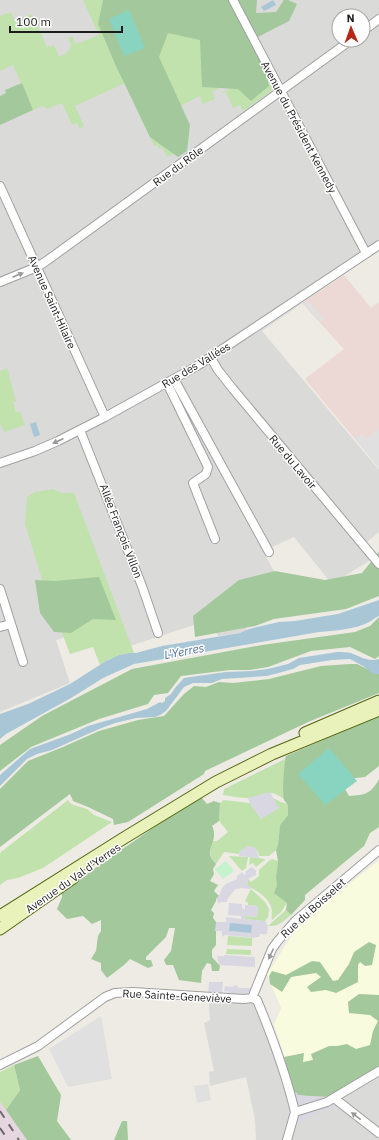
<svg xmlns="http://www.w3.org/2000/svg" width="379" height="1140" font-family="'IBM Plex Sans',sans-serif">
<style>
.residential{fill:#dadad9;fill-rule:evenodd}
.commercial{fill:#ecd8d4}
.industrial{fill:#e5d6e0}
.education{fill:#f8fbdd}
.grass{fill:#c1e2ad}
.forest{fill:#a3c89c}
.park{fill:#c4f3cd}
.pitch{fill:#88d4c0}
.parking{fill:#e0e0e0}
.plaza{fill:#d9d8e2;fill-rule:evenodd}
.water{fill:#a8c6d6}
.lines{fill:none;stroke-linecap:round;stroke-linejoin:round}
.street-casing{stroke:#a0a0a0;stroke-width:10}
.secondary-casing{stroke:#53670f;stroke-width:13}
.street{stroke:#fff;stroke-width:8}
.secondary{stroke:#e9f2bb;stroke-width:11}
.rail{stroke:#6a6a6a;stroke-width:2;stroke-dasharray:8 8;stroke-linecap:butt}
.oneway{fill:#999}
.labels{text-anchor:middle;dominant-baseline:central;stroke-width:3;stroke-linejoin:round;paint-order:stroke}
.street-label{font-size:11px;fill:#1c1c1c;stroke:#fff}
.water-label{font-size:12px;font-style:italic;fill:#5371a2;stroke:#fff}
</style>
<rect width="100%" height="100%" fill="#edebe3"/>
<!-- residential -->
<path class="residential" d="M0,0H379V250L262,331L379,470V532L367,542L369,561L332,584L294,537L263,551L282,586L244,619L247,630L240,633L218,636L204,602L209,620L130,646L119,621L56,640L70,683L0,712ZM339,16H363V40H339Z
M255,1001L269,1033L286,1092L339,1099L379,1076V1140H256L255,1120L246,1077L210,1086L209,1072L214,1071L204,1023L210,1020L209,1003Z"/>
<!-- commercial -->
<path class="commercial" d="M344,275L371,308L379,302V468L305,379L344,349L302,303Z"/>
<!-- industrial -->
<path class="industrial" d="M0,1101L6,1110L27,1140H0Z"/>
<!-- education -->
<path class="education" d="M379,860V1057L296,1092L274,1025L281,1008L267,974L299,924Z"/>
<!-- grass -->
<path class="grass" d="M83,0H226L271,86V91L243,111L240,105L233,108L226,92L223,93L222,92L231,89L218,87V89L212,92L215,99L203,104L200,96L180,106V144L172,155L167,157L162,147L159,149L157,145L154,146L125,83L75,106L84,126L80,129L77,123L72,125L62,103L48,109L42,106L33,110L13,65L0,71V16L11,12L15,21L32,14L47,47L54,45L59,57C67,53 69,52 71,44L68,38L72,36L76,44L99,35Z
M7,368L16,401L13,402L16,412H20L25,425L4,432L0,423V371Z
M53,489L62,493H74L134,653C123,652 109,658 100,665L93,647L70,654L62,633L56,625L25,524L27,497L35,492Z
M285,759L284,799C268,787 265,796 248,798C240,798 231,796 223,795L224,789Z
M273,798L281,802L288,804V815L280,825L278,845L276,850L269,856H259L258,852L254,847L240,851L239,854L224,852L216,864C208,857 210,850 212,841H217L228,832L219,821L220,803L222,802L223,800L250,803L261,819Z
M68,800L71,804L87,809L94,815L112,822L43,868L18,878L7,880L0,885V854L1,852Z
M229,856L248,857L246,868L242,871Z
M250,857L265,859V860L256,867L253,863L249,865Z
M272,859L278,861L276,877L279,896L287,903L281,912L272,920C271,916 273,912 271,907C269,898 255,889 247,886L248,879L251,882L259,876V870L270,860Z
M251,889L265,902L269,909L268,917L265,921L244,919L245,916L257,917L258,906L248,905V903L245,901Z
M286,910L291,915C283,921 279,927 268,926Z
M228,936L252,938V946L227,945Z
M227,949L251,950V955L226,954Z
M14,1065L20,1090L6,1110L0,1102V1072Z"/>
<!-- forest -->
<path class="forest" d="M103,0H257L256,13L276,12L284,0H288L297,4L289,21L258,37L269,86L251,101L238,89L202,87L200,40L168,33L159,57L190,125L187,151L178,157L150,137L116,66L98,24Z
M22,83L33,110L0,125V96L6,93L5,90Z
M379,552V596L346,609L274,619L255,626L195,637L193,616L239,580L275,571L325,580L362,573Z
M99,577L116,620L93,619L71,633L54,632L40,613L35,580L55,581Z
M379,617V656L375,659L350,647L311,651L268,667L250,670H230L181,676L168,693L154,695L148,704L99,719L31,747L0,771V745L42,716L132,669L262,645L355,632L370,626Z
M350,664H357L373,672L379,670V693L308,722L205,771L204,774L128,822L114,825L113,819L88,807L73,801L70,794L0,847V789L28,761L63,747L99,731L138,720L164,716L184,694L194,686L206,687L219,682L233,683L269,679L321,666Z
M379,716V766L365,777L346,779L344,787L349,796C365,795 371,794 379,779V827L370,833L364,846L305,895V900L291,915L286,910L287,903L274,893L277,886L276,877L278,861L276,850L278,845L280,825L288,815V805C287,803 285,802 284,800C282,794 284,762 286,756Z
M201,797L207,804L214,801L220,803L219,821L212,826C213,828 214,830 214,833C215,845 203,852 216,864L213,869L214,874L210,881L218,885L214,891L219,896L216,899V901L211,910L214,913L213,918L216,922V945L212,950V957L220,966L219,971H212L211,964L207,963L202,971L201,983L179,980L173,965H166L164,960L171,951L175,928H169L166,937L146,957V960H151L153,966L148,968L130,959L124,965L107,978L101,970V963L91,959L96,951L98,936L101,931V920L92,924L83,916L67,919L57,909L62,897V891L176,812Z
M369,942L376,945L372,965L365,966L360,962L358,965V982L336,993L326,990L311,992L307,987L321,977L316,973L291,977L282,992L270,984L269,976L272,971L286,975L312,961L320,962L333,981L338,980L349,964L354,952Z
M359,994L379,995V1067L342,1092L331,1094L329,1097L293,1095L284,1057L304,1053L303,1062L313,1060L311,1054L329,1046H337L347,1044L356,1049L370,1045L373,1031L378,1021L370,1015L349,1013L348,1002Z
M38,1056L61,1095L57,1121L71,1140H27L6,1110L20,1090L14,1065Z
M122,1121H127L128,1140H114Z"/>
<!-- park -->
<path class="park" d="M226,861L234,871L223,879L215,869Z"/>
<!-- pitch -->
<path class="pitch" d="M129,10L145,48L124,56L109,19Z
M329,748L357,781L325,805L298,774Z"/>
<!-- parking -->
<path class="parking" d="M308,301L324,319L321,321L304,304Z
M378,429L379,430V468L355,439L362,434L366,439Z
M101,1016L112,1079L68,1087L49,1049Z
M208,1084L211,1100L197,1103L194,1086Z"/>
<!-- plaza -->
<path class="plaza" d="M270,792L279,808L261,819L250,803L248,798Z
M248,846L254,847L256,849L259,858L239,856L240,851Z
M252,867L256,871V875L248,879L247,886L252,887L251,889L241,888L236,889L232,893L227,900V902H221L219,904L216,899L219,896L222,888L226,884L237,879V876L242,872L245,876L246,871Z
M229,903L242,904V908L243,909H245V905L258,906L257,917L245,916V919L265,921L268,926L267,934H260L259,937H255V938L225,935L222,937V931H215L216,922H226V917L241,919V916L228,915ZM251,925V933L229,931Z
M224,955L255,957V967L219,965L217,956H224Z
M209,982H223L222,993L232,992L224,991L225,986L233,987L234,985L238,986V988H250L253,990L245,995H208Z
M296,1092L298,1095L326,1098L335,1105L330,1111H322L296,1125L288,1122L290,1112L285,1095Z"/>
<!-- water -->
<path class="water" d="M273,0L276,5L264,11L261,7Z
M36,422L40,435L34,437L30,424Z
M379,600V616C375,617 372,621 369,622C356,629 334,631 319,632L134,664L103,678L71,698L6,734L0,739V714L28,704L70,684L106,661L119,655L129,653H136L162,646L240,633L249,629L279,622L295,621L338,614Z
M337,652C342,652 347,652 351,653C361,657 368,662 379,659V674H373L363,666L350,659L332,660L300,665L293,669L267,676L222,679L212,683H193L184,687L166,711L160,715L155,717L136,718L115,723L99,729L52,750L37,754L27,759L0,786V775L30,749L71,734L88,726L147,709L160,702L162,703L165,701V698L171,694L175,688L184,678L226,672L253,671L268,669L288,664L299,658Z
M230,923L252,925L251,933L229,931Z"/>
<g class="lines">
<defs>
<path id="street" d="M233,0L366,253
M363,31L379,19
M0,186L105,417
M0,282L37,267L45,262L351,40
M211,358L218,370L233,389L379,564
M174,379L269,552
M167,383L208,467L206,474L193,483L215,539
M80,430L142,586L158,633
M0,463L35,451L58,441L105,417L197,366L379,245
M0,589L23,662
M0,627L11,624
M252,998L272,949L277,942L295,921L379,850
M0,1065L38,1046L105,997L115,993L133,992L244,999L252,998L257,1000C272,1036 286,1074 295,1112
M334,1098L379,1133
M287,1140L295,1112L327,1102L379,1071"/>
<path id="secondary" d="M305,733L379,701
M0,916L124,838L216,782L272,754L379,710
M0,929L73,878"/>
</defs>
<!-- street casing -->
<use href="#street" class="street-casing"/>
<!-- secondary casing -->
<use href="#secondary" class="secondary-casing"/>
<!-- street -->
<use href="#street" class="street"/>
<!-- secondary -->
<use href="#secondary" class="secondary"/>
<!-- rail -->
<path class="rail" d="M0,1111L19,1140
M0,1128L8,1140"/>
</g>
<!-- one-way arrows -->
<defs><path id="oneway-solid" d="M-6-.8H1V-3.2L6.5 0L1 3.2V.8H-6Z"/></defs>
<g class="oneway">
<use href="#oneway-solid" transform="translate(18 275) rotate(-23)"/>
<use href="#oneway-solid" transform="translate(58 441) rotate(155)"/>
<use href="#oneway-solid" transform="translate(271 954) rotate(114)"/>
<use href="#oneway-solid" transform="translate(356 1116) rotate(-143)"/>
</g>
<g class="labels">
<!-- street labels -->
<g class="street-label">
<text transform="translate(299 127) rotate(62)">Avenue du Président Kennedy</text>
<text transform="translate(178 166) rotate(-36)">Rue du Rôle</text>
<text transform="translate(52 302) rotate(66)">Avenue Saint-Hilaire</text>
<text transform="translate(196 365) rotate(-31)">Rue des Vallées</text>
<text transform="translate(293 462) rotate(50)">Rue du Lavoir</text>
<text transform="translate(121 531) rotate(69)">Allée François Villon</text>
<text transform="translate(73 878) rotate(-35)">Avenue du Val d'Yerres</text>
<text transform="translate(313 908) rotate(-42)">Rue du Boisselet</text>
<text transform="translate(177 996) rotate(3)">Rue Sainte-Geneviève</text>
</g>
<!-- water labels -->
<g class="water-label">
<text transform="translate(184 651) rotate(-11)">L'Yerres</text>
</g>
</g>
<!-- north arrow -->
<g transform="translate(351 28) rotate(358)"><circle r="19" fill="#ffffff" stroke="#a4a4a4"/>
<path d="M0-3L7 15L0 10L-7 15Z" fill="#b52714"/>
<text y="-6" font-size="11" font-weight="bold" text-anchor="middle" fill="#1c1c1c">N</text>
</g>
<!-- scale -->
<path d="M10 26v6h112v-6" fill="none" stroke="#1c1c1c" stroke-width="2"/>
<text x="16" y="26" font-size="12" fill="#1c1c1c" stroke="#ffffff" stroke-width="3" paint-order="stroke">100 m</text>
</svg>
